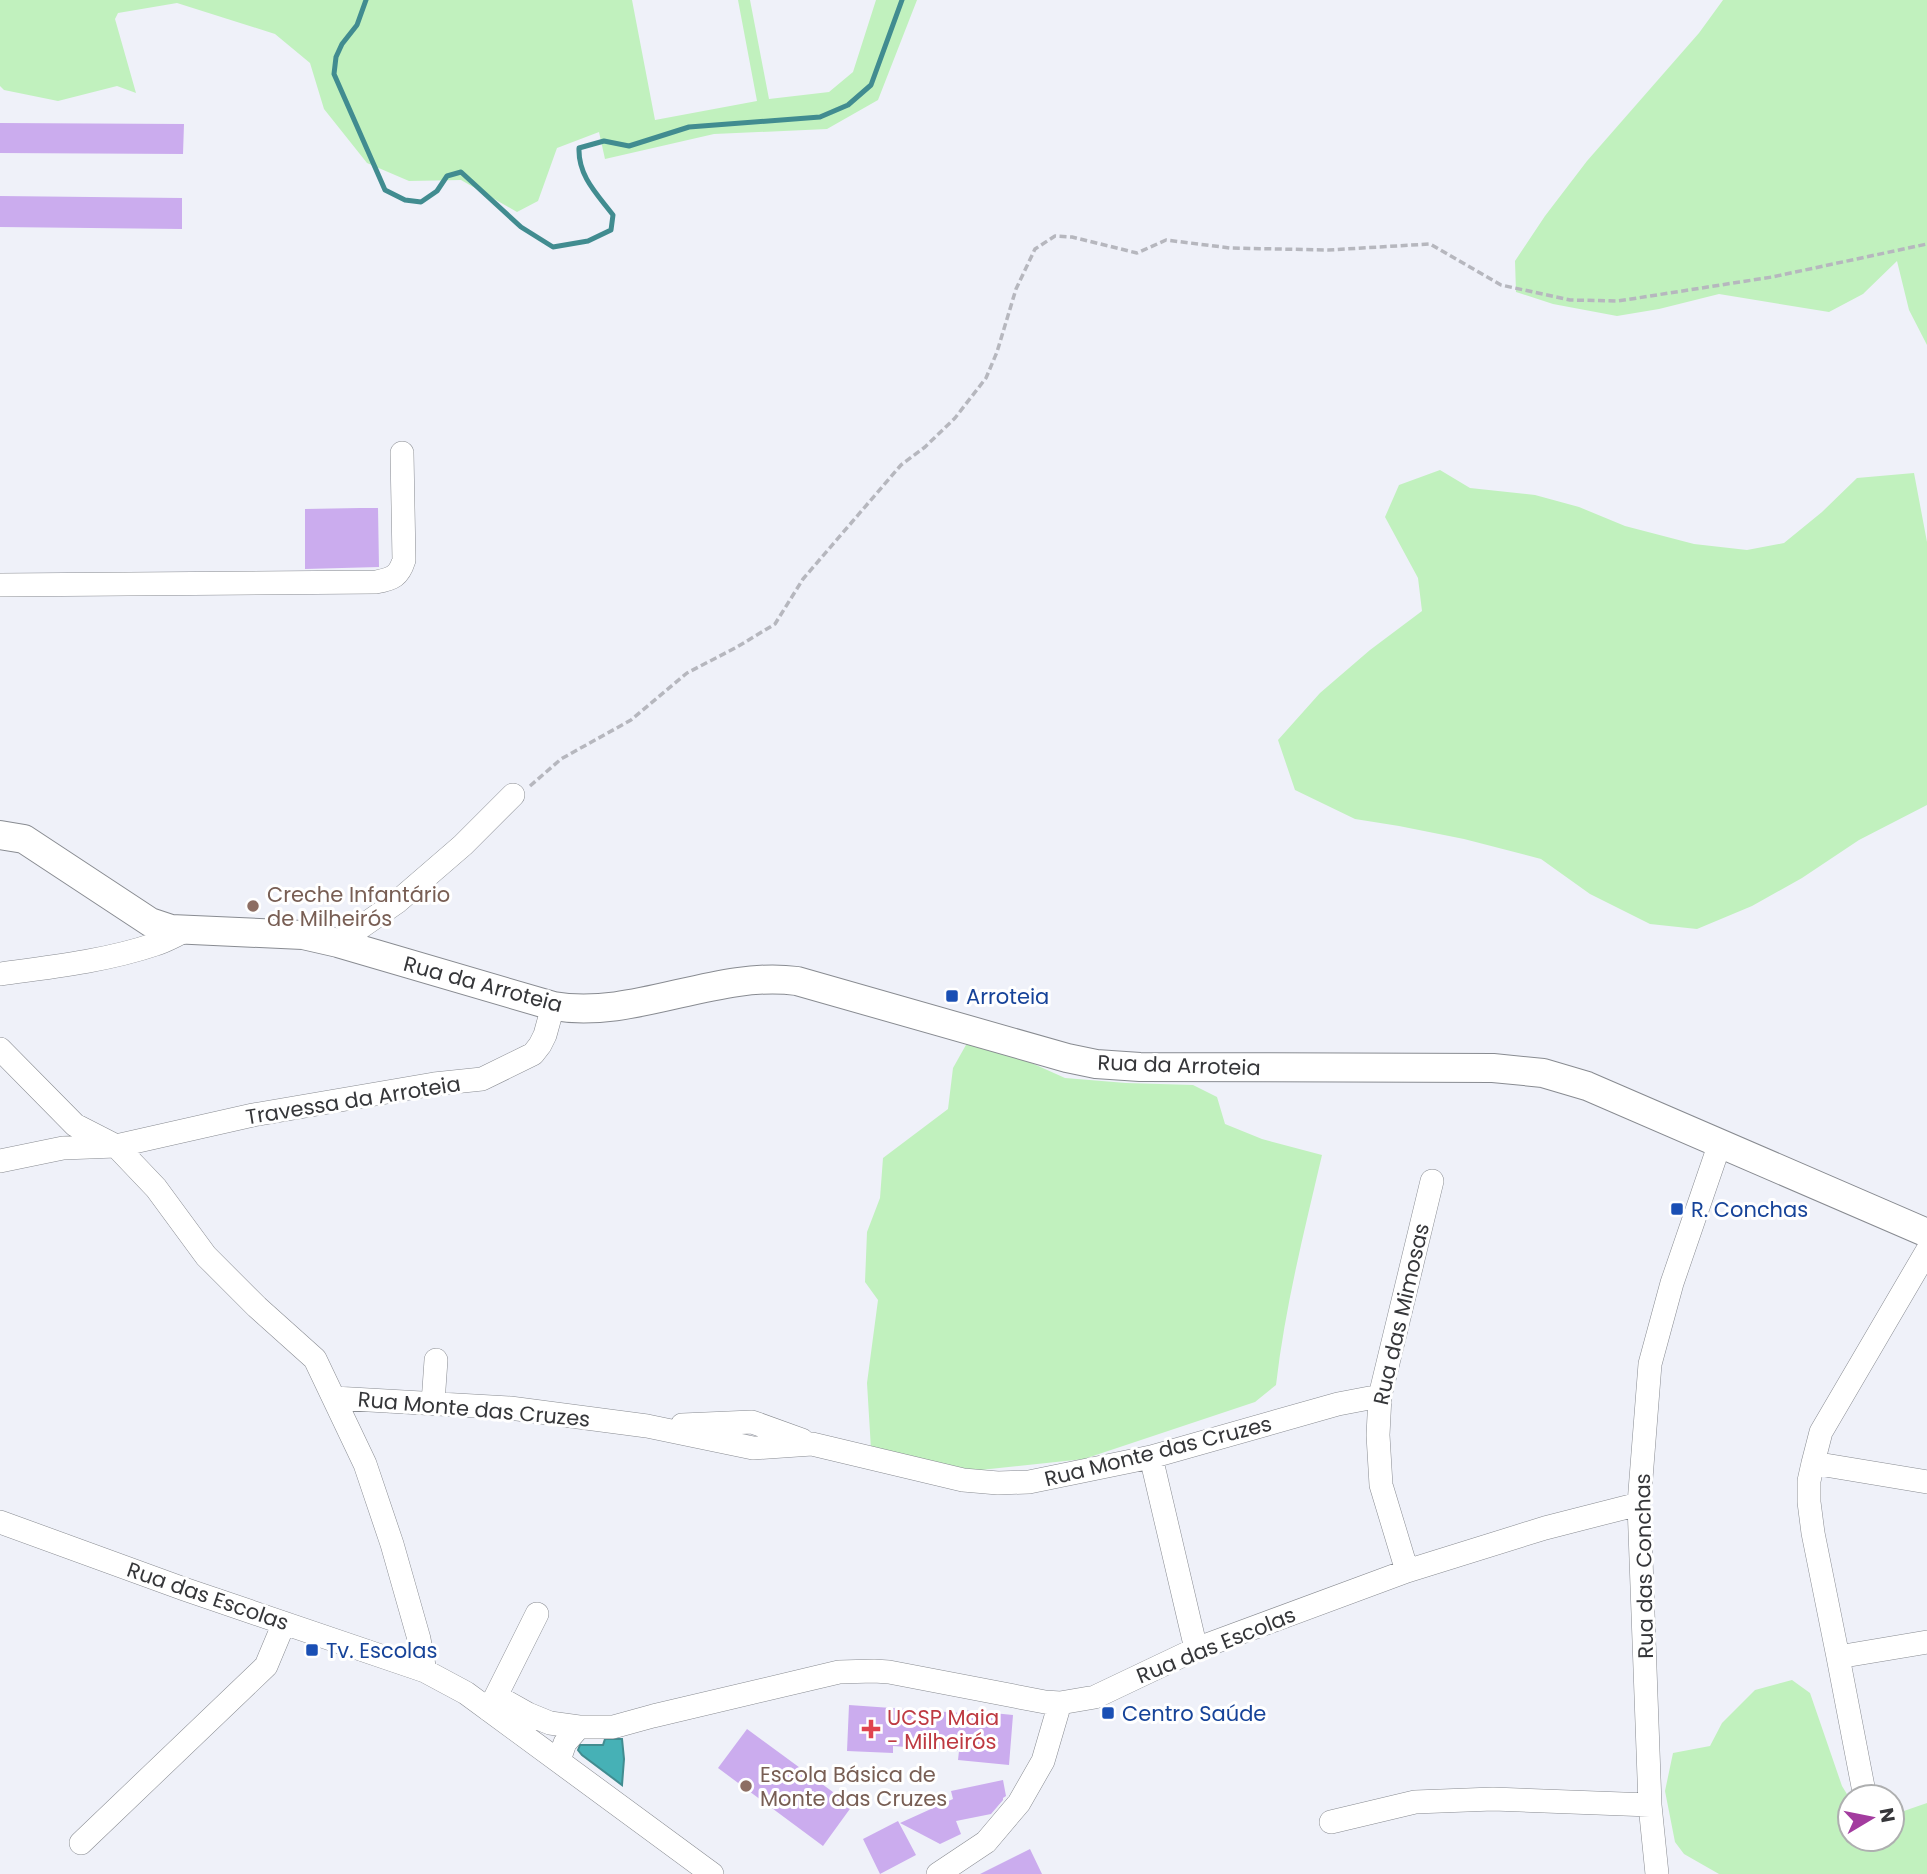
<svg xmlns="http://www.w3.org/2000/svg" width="1927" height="1874" font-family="Poppins,sans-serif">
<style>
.green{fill:#c1f1be}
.water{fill:#46b1b6;stroke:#418c90;stroke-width:2}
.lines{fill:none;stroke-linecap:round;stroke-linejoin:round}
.stream{stroke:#418c90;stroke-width:5}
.building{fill:#cbacee}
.minor-casing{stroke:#888b91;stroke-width:24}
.major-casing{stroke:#888b91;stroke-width:30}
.path{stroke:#b6b7be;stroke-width:3.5;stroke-dasharray:7 3.5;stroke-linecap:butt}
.minor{stroke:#fff;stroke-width:23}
.major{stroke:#fff;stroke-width:28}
.education-dot{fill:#8d6e63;stroke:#fff;stroke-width:2.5}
.transit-dot{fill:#1a4fb4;stroke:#fff;stroke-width:2.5}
.health-dot{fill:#e0444e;stroke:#fff;stroke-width:2.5}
.labels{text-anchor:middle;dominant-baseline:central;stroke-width:6;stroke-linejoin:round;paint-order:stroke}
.education-label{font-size:21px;fill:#785e54;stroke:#fff;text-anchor:start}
.street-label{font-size:21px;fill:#353639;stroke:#fff}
.transit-label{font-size:21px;fill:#164399;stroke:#fff;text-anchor:start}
.health-label{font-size:21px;fill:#be3a42;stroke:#fff;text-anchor:start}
</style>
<rect width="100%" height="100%" fill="#eff1f9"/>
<!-- green -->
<path class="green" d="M0,0H632L655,120L757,101L738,0H750L769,99L829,92L853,72L876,0H917L878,100L827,129L714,134L605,159L599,132L557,148L538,201L517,212L461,180L409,181L367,163L324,109L310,63L275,34L177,3L118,13L115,19L136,93L117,86L58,101L4,90L0,86Z
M1723,0H1927V345L1909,310L1897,261L1863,294L1829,312L1719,294L1659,309L1617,316L1553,304L1516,292L1515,261L1545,216L1587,161L1699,33Z
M1440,470L1470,488L1535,495L1579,507L1625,526L1694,544L1747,550L1784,543L1822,512L1857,478L1914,473L1927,542V805L1859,840L1802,878L1752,906L1697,929L1650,924L1590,894L1541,859L1464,839L1399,826L1355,819L1295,790L1278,740L1320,693L1370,650L1422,611L1418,578L1385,517L1399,485Z
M971,1036L1065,1078L1126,1083L1193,1085L1217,1097L1225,1124L1262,1139L1322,1155C1304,1232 1285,1307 1276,1385L1255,1402L1084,1459L952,1473L871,1449L867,1383L878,1300L865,1282L867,1232L880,1198L883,1158L948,1109L953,1068Z
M1792,1680L1810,1693L1842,1786L1850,1799V1839H1892V1812H1901L1927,1803V1874H1719L1684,1854L1675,1842L1665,1791L1673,1753L1710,1746L1722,1723L1755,1690Z"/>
<!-- water -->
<path class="water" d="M605,1739H622L624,1759L622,1785L582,1755L578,1750L580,1745H603Z"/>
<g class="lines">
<!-- stream -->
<path class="stream" d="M366,0L357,25L342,44L336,57L334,74L385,190L405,200L421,202L437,191L447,176L461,172L521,227L553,247L588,241L611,230L613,215C597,194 578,176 579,148L604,141L629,146L689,127L820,117L848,105L871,85L902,0"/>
</g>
<!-- building -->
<path class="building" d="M0,123L184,124L183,154L0,153Z
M0,196L182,198V229L0,227Z
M360,508H378L379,567L305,569V509Z
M849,1705L962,1713L963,1710L1013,1715L1009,1765L958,1760L959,1751L893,1746V1753L847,1751Z
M747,1729L852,1806L823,1846L718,1768Z
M1003,1780L1006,1796L1003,1798V1800L991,1814L956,1821L961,1834L940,1844L900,1823L953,1799L951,1791Z
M898,1821L916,1855L880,1874L863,1839Z
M1030,1849L1042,1874H980Z"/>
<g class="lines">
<defs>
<path id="minor" d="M0,585L376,582C393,579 399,576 404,560L402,453
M338,943L397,902L463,845L513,795
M0,974C52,967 106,961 156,944C166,941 176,935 185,931
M0,1049L75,1125L116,1146L156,1188L206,1256L257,1307L315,1359L365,1464L392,1544L419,1639L425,1671
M0,1161L63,1148L116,1146L253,1115L434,1084L482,1079L533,1054L540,1045L545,1035L553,1006
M1927,1251L1821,1432L1813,1463L1809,1481V1502L1813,1533L1838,1657L1927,1642
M334,1398L510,1408L647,1426L753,1448L812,1444L963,1480L998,1483L1029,1482L1151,1457L1338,1404L1380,1396
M433,1403L436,1360
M682,1425L752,1422L802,1440
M1151,1457L1196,1649
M1813,1463L1927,1482
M0,1522L184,1589L425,1671L466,1693L712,1874
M1407,1571L1381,1485L1378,1435L1380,1396L1432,1181
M1838,1657L1865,1797
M496,1696L528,1714L550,1723L579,1727
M489,1710L537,1614
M559,1760L565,1743L579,1727H613L653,1716L839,1672L874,1671L889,1672L1045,1702L1060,1703L1095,1697L1196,1649L1407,1571L1545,1528L1639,1504
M1331,1822L1415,1802L1493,1799L1650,1805
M81,1843L266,1666L284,1623
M938,1874L986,1842L1019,1803L1043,1761L1060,1703
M1657,1874L1650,1805L1639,1504L1650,1364L1672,1283L1720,1143"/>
<path id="major" d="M0,835L24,839L150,922L171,929L303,935L338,943L553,1006C635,1020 715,970 797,981L1067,1058L1096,1064L1140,1067L1493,1068L1543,1073L1587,1086L1927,1233"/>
</defs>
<!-- minor casing -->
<use href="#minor" class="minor-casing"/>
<!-- major casing -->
<use href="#major" class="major-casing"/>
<!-- path -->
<path class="path" d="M530,786L561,759L631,720L687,673L737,647L775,624L803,579L901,465L925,447L955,418L986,378L997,352L1016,289L1035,249L1055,236L1072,237L1137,253L1166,240L1230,248L1328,250L1430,244L1501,285L1570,300L1618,301L1772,277L1927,244"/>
<!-- minor -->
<use href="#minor" class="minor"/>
<!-- major -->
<use href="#major" class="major"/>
</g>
<!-- markers -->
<g class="education-dot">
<circle cx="253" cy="906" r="7"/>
<circle cx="746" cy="1786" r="7"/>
</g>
<g class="transit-dot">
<rect x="945" y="989" width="14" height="14" rx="3.5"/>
<rect x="1670" y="1202" width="14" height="14" rx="3.5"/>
<rect x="305" y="1643" width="14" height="14" rx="3.5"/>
<rect x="1101" y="1706" width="14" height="14" rx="3.5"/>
</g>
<path class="health-dot" d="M867.5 1718.5h7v7h7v7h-7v7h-7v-7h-7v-7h7z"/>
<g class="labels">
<!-- education labels -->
<g class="education-label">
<text x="267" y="894">Creche Infantário<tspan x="267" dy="24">de Milheirós</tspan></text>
<text x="760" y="1774">Escola Básica de<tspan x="760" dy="24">Monte das Cruzes</tspan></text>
</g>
<!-- street labels -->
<g class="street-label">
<text transform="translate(483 984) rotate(15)">Rua da Arroteia</text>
<text transform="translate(1179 1065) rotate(2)">Rua da Arroteia</text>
<text transform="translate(353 1100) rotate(-9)">Travessa da Arroteia</text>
<text transform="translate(1401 1314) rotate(-77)">Rua das Mimosas</text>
<text transform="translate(474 1409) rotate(5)">Rua Monte das Cruzes</text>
<text transform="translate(1158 1451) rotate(-14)">Rua Monte das Cruzes</text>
<text transform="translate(1644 1566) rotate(-91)">Rua das Conchas</text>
<text transform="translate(208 1596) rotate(19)">Rua das Escolas</text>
<text transform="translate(1216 1645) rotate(-22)">Rua das Escolas</text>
</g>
<!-- transit labels -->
<g class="transit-label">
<text x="966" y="996">Arroteia</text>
<text x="1691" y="1209">R. Conchas</text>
<text x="326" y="1650">Tv. Escolas</text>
<text x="1122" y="1713">Centro Saúde</text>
</g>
<!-- health labels -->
<g class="health-label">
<text x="887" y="1717">UCSP Maia<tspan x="887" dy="24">- Milheirós</tspan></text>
</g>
</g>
<!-- north arrow -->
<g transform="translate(1871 1818) rotate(80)"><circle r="33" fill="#ffffff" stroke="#aeafb0" stroke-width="2"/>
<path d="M0-5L12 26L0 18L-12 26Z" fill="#a33c9f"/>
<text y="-10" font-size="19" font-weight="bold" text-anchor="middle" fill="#353639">N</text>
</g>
</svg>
